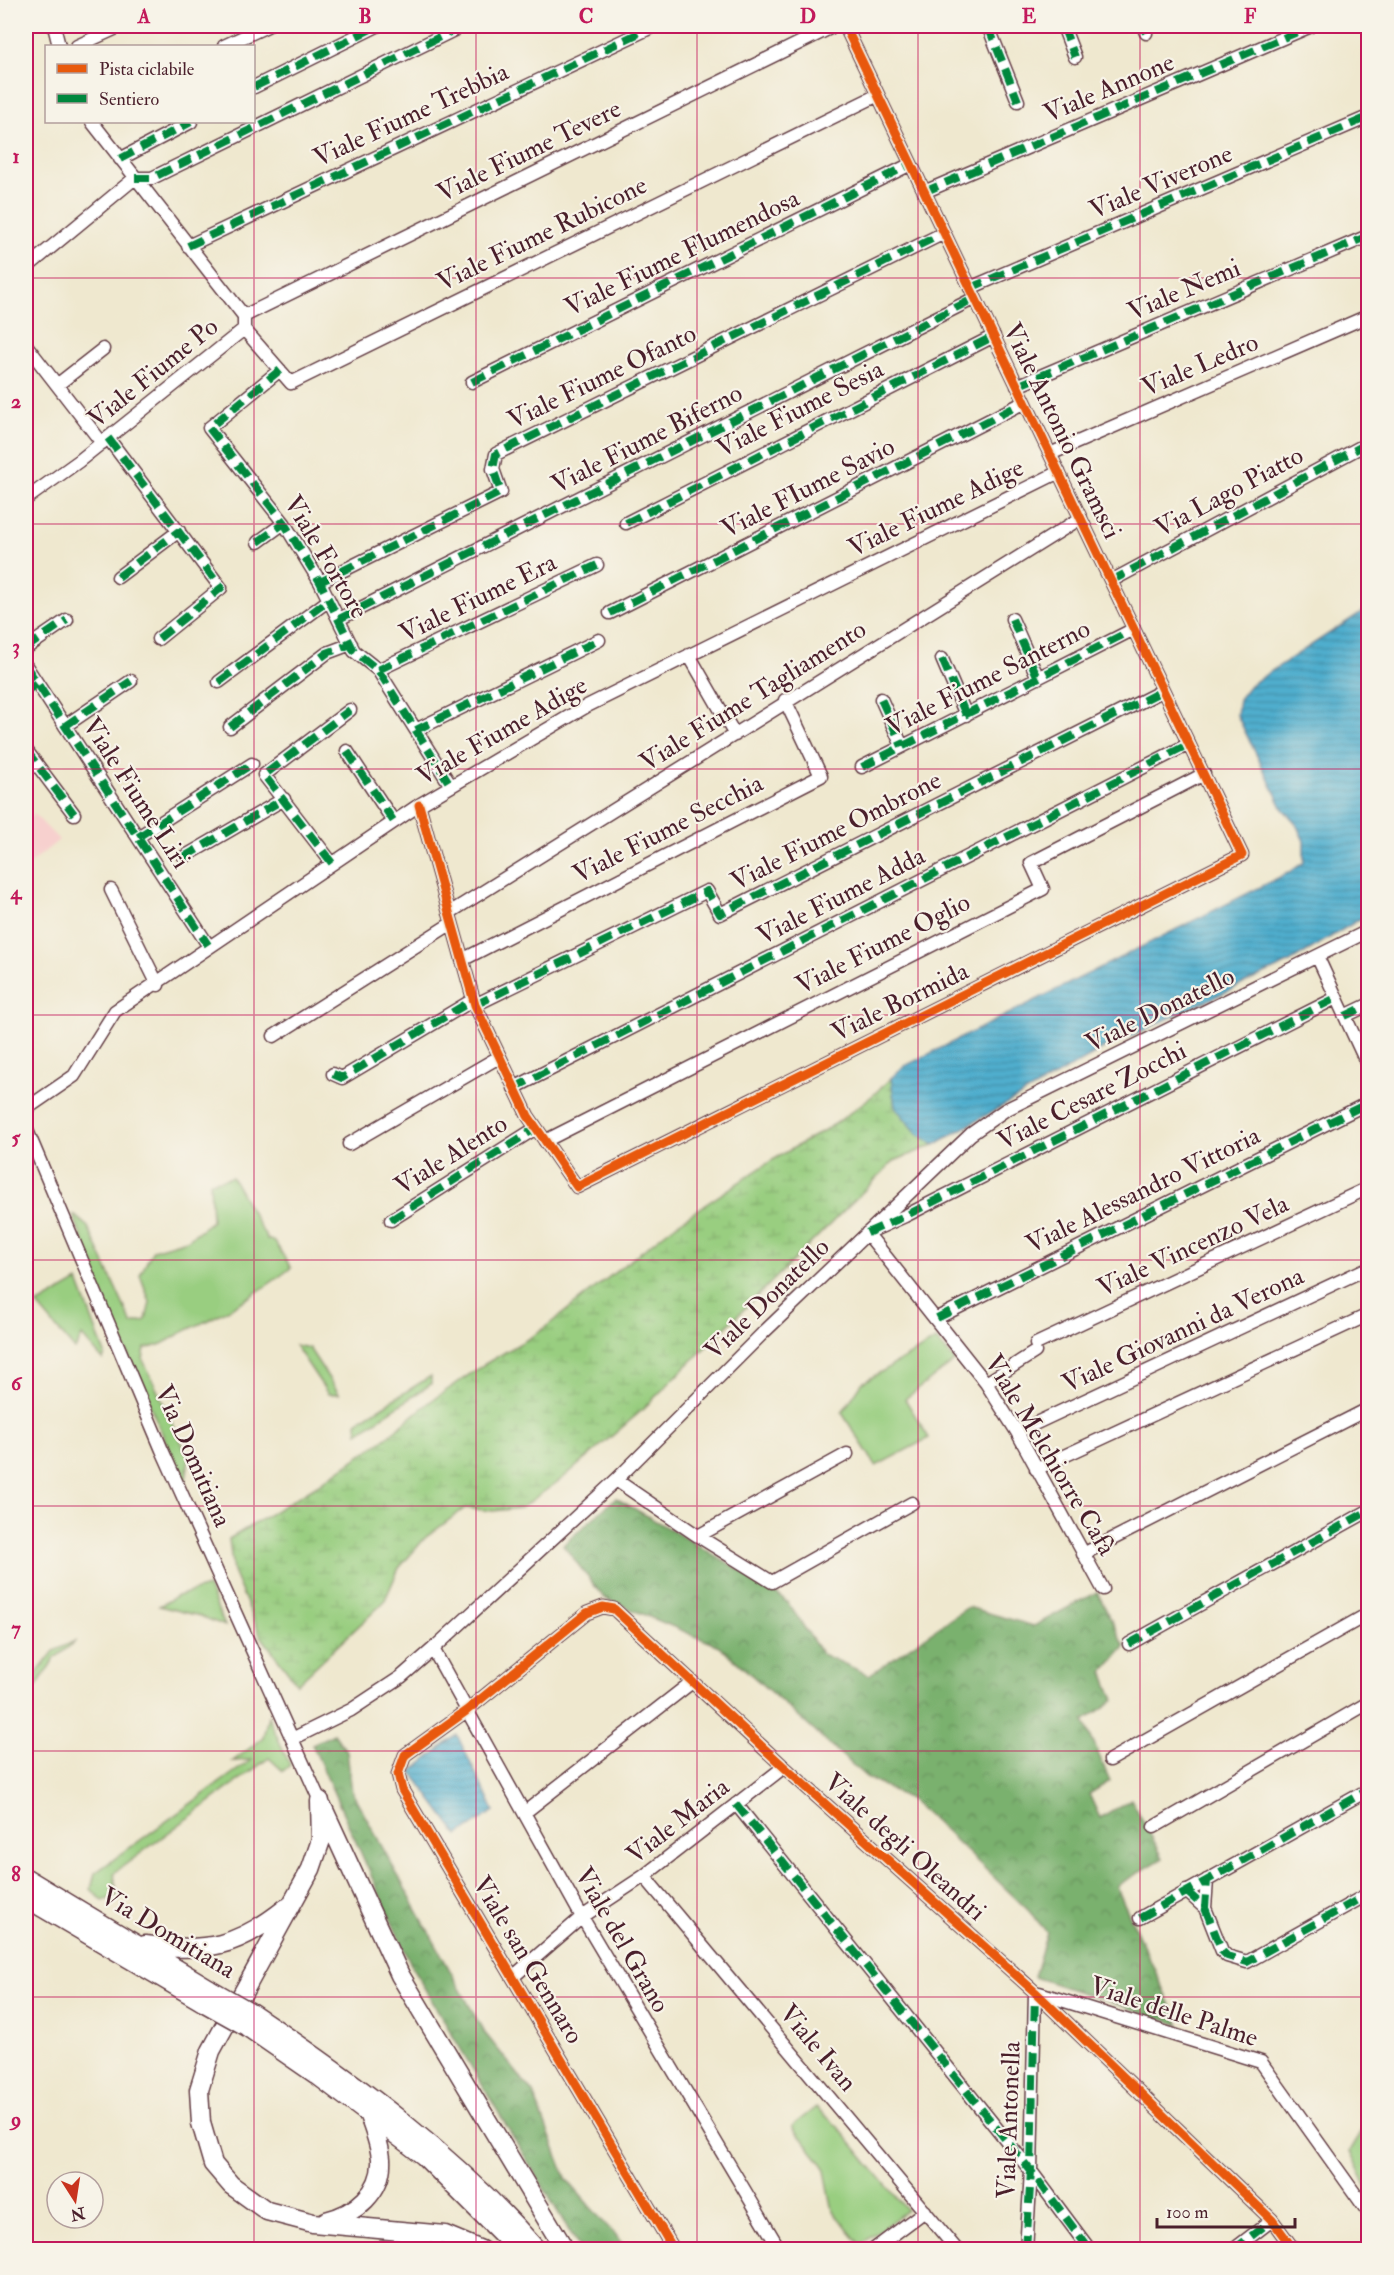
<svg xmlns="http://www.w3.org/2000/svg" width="1394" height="2275" font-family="'IM FELL Double Pica',serif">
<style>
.built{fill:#f7d0ce}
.green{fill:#99ce80;stroke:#727656;stroke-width:1.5}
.forest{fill:url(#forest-crowns);stroke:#62684c;stroke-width:1.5}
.wetland{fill:url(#wetland-marsh);stroke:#727656;stroke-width:1.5}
.water{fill:url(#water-rules);stroke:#4c667c;stroke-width:1.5}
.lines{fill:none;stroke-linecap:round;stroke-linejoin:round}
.minor-casing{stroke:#633d44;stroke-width:15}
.highway-casing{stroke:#633d44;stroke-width:21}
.minor{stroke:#fff;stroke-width:12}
.highway{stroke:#fff;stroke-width:18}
.highway-bridge-casing{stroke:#633d44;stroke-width:21;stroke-linecap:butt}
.highway-bridge{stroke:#fff;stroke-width:18}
.quiet{stroke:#00873e;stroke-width:8;stroke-dasharray:15 8;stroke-linecap:butt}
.cycleway-casing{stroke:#f7f3e8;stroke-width:13}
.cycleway{stroke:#e8590c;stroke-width:9}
.grid{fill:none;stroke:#c2185b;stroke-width:1.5;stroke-opacity:0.55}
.labels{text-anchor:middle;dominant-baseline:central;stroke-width:4.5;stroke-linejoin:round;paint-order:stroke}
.street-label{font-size:26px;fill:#4a1f2b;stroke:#f7f3e8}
.neatline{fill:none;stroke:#c2185b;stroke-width:2}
.grid-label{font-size:20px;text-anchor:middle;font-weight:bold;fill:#c2185b}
</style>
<defs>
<pattern id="forest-crowns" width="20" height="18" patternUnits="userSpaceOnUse" patternTransform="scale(1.5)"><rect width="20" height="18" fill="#7ab16e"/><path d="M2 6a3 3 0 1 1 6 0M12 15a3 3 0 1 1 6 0" fill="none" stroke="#668f5b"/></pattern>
<pattern id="wetland-marsh" width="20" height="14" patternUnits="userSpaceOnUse" patternTransform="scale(1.5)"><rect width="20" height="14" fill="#99ce80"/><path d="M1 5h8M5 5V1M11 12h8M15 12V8" fill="none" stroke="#85b06f"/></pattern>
<pattern id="water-rules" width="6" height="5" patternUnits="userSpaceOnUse" patternTransform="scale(1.5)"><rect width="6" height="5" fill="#4faece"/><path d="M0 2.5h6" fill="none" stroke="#448da7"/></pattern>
</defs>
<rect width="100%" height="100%" fill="#f7f3e8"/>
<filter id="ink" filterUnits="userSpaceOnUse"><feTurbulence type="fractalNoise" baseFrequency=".0167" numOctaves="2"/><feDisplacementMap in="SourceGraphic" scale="12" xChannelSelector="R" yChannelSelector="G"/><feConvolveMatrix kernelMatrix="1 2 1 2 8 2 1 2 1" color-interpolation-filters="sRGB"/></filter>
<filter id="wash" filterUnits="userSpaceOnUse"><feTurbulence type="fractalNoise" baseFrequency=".008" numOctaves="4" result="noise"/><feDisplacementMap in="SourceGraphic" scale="24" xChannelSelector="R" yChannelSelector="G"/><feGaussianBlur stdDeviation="1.35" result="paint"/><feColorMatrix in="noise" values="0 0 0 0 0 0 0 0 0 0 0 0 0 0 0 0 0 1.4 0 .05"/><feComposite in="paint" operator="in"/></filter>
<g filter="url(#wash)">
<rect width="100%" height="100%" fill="#efe8cf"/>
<!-- built -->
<path class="built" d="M34,814L59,840L26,867V821Z"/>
<!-- green -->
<path class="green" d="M232,1177L267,1239L275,1242L291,1268C258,1293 225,1314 187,1330C172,1337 163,1347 145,1348L143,1360L189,1458L185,1486L108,1309L73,1214L88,1227L132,1324L146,1320L150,1302L140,1275L153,1250L187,1240L212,1221L210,1182Z
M78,1281L105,1354L103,1360L82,1336L75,1350L37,1305Z
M936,1340L955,1361L905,1399L929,1438L876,1466L842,1413L862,1383Z
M295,1345L309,1348L339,1394H328Z
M431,1376V1384L358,1433L357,1422Z
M208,1587L225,1626L200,1616L159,1606L177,1596Z
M77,1640L54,1659L26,1703V1687L54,1651Z
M268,1716L290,1765L283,1771L269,1758L114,1873L117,1896L103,1901L91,1889L95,1873L251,1760L233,1761L263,1738Z
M816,2107L838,2127L907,2210L860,2245L833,2211L824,2166L792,2126Z
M1368,2121V2190L1350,2151Z"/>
<!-- forest -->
<path class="forest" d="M616,1498L766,1585L788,1603L822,1654L869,1675L968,1607L1034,1626L1097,1592L1125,1647L1103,1672L1114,1700L1084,1721L1110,1781L1089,1794L1100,1818L1131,1799L1163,1858L1116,1886L1180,2025L1034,1977L1047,1932L1028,1910L935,1821L911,1800L866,1777L719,1646L604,1598L563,1545Z
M334,1734L347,1752L352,1792L484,2032L533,2093L567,2180L627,2249H580L413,1969L312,1744Z"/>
<!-- wetland -->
<path class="wetland" d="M891,1078L895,1107L917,1133L934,1145L894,1161L640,1412L563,1478L521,1508L493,1511L465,1508L425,1538L399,1568L384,1602L297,1684L261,1636L233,1572L229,1539L319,1484L383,1440L431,1401L485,1364L538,1333L675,1225L771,1161L835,1124L872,1096Z"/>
<!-- water -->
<path class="water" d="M1368,608V914L1288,963L1103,1049L934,1145L917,1133L895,1107L891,1078L903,1067L1290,872L1304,862V841L1295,822L1283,809L1237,715L1239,699L1250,685Z
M457,1735L494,1811L458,1835L411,1772Z"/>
</g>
<g filter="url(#ink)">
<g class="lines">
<defs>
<path id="minor" d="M54,26L59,46
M988,26L1018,101
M1063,26L1075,57
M1143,26L1146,33
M77,46L121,26
M224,46L267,26
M254,87L377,26
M120,159L191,122
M924,192L1311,26
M188,246L654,26
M26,268L135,178H152L462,26
M970,288L1368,117
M244,316L834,26
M244,329L291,383L878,95
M26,345L102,443
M280,370L209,428L284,523L320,582L354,651L378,670L451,786
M472,382L911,164
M57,385L103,349
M1017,386L1368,236
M108,438L221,588L158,639
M1050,454L1368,316
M26,499L79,461L244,329V316L92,122
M626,523L994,336
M258,542L284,523
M118,577L179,531
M1111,581L1368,443
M320,582L501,492L493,469L496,454L944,233
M610,613L1025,402
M339,619L975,298
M1012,619L1038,678
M26,648L67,620
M689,655L735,735
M942,659L966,715
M26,666L208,945
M378,670L597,565
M219,682L329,600
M881,699L902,746
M65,726L131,681
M230,727L327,653L351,644
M416,730L599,640
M26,750L74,814
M347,751L394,822
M862,767L1134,629
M419,805L475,1005L528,1116L577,1187L1242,855L845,26
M138,837L252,764
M184,857L284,799
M332,863L264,775L350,710
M111,890L158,985
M449,913L1081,518
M1318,958L1368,1066
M462,960L821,776L785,700
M475,1005L707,891L720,914L1162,691
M1345,1016L1368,1005
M274,1036L452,923
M333,1074L342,1078L473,1000
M514,1088L1189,744
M26,1109L74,1076L115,1011L419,805L587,706L1059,472
M26,1128L162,1450L320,1801
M545,1141L1043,889L1031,863L1204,774
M349,1144L499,1057
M391,1220L536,1128
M937,1318L1368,1103
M1036,1344L1368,1188
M986,1383L1035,1352
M1017,1432L1368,1268
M1036,1469L1368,1315
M616,1480L698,1536L772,1582L912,1503
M698,1536L847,1454
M1083,1554L1368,1409
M1103,1589L1017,1432L986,1383L867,1233L905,1216L1336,998
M1129,1644L1368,1511
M433,1649L582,1917L780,2250
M292,1739L351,1710L401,1677L433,1649L616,1480L763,1333L971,1134L1005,1110L1368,931
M1110,1760L1368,1614
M736,1804L1031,2171L1090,2250
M524,1813L692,1682
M1154,1827L1368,1703
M644,1876L957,2250
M1186,1891L1205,1908L1207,1880
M1205,1908L1222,1951L1227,1956L1247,1962L1368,1894
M1140,1918L1368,1790
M514,1976L582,1917L644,1876L784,1767
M1039,1993L1261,2062L1368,2212
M674,2250L402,1790L398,1774L405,1755L466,1711L587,1613L603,1607L614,1609L784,1767L1035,1992L1272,2220L1294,2250
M873,2250L925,2211
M1026,2250L1031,2171L1035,1992
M1233,2250L1272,2220"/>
<path id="highway" d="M320,1801L321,1840L311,1869L211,2051L199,2090L201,2123L213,2164L231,2185L267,2211L313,2223L445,2235L481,2250
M323,1808L400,1975L565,2250
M26,1878L210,1989
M26,1898L203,2002
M145,1945C207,1953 237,1947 286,1908
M252,2013C355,2082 456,2156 537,2250
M246,2026L317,2075L424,2156L518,2250
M326,2221C355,2214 383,2192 381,2159C380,2144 373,2127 368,2113"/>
</defs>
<!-- minor casing -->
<use href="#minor" class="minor-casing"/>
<!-- highway casing -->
<use href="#highway" class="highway-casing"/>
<!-- minor -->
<use href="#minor" class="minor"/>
<!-- highway -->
<use href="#highway" class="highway"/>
<defs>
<path id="highway-bridge" d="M210,1989L252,2013
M203,2002L246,2026"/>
</defs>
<!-- highway-bridge casing -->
<use href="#highway-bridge" class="highway-bridge-casing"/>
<!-- highway-bridge -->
<use href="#highway-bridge" class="highway-bridge"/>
<!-- quiet -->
<path class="quiet" d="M988,26L1018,101
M1063,26L1075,57
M1143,26L1146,33
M254,87L377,26
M120,159L191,122
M135,178H152L462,26
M924,192L1311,26
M188,246L654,26
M970,288L1368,117
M280,370L209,428L284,523L320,582L354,651L378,670L451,786
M472,382L911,164
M1017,386L1368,236
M108,438L221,588L158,639
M626,523L994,336
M258,542L284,523
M118,577L179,531
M1111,581L1368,443
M320,582L501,492L493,469L496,454L944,233
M610,613L1025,402
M339,619L975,298
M1012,619L1038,678
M26,648L67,620
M942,659L966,715
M26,666L208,945
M378,670L597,565
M219,682L329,600
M26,692L36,683
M881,699L902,746
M65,726L131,681
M230,727L327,653L351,644
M416,730L599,640
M26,750L74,814
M347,751L394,822
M862,767L1134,629
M138,837L252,764
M184,857L284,799
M332,863L264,775L350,710
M475,1005L707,891L720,914L1162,691
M1345,1016L1368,1005
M333,1074L342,1078L473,1000
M514,1088L1189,744
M391,1220L536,1128
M867,1233L905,1216L1336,998
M937,1318L1368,1103
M1129,1644L1368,1511
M736,1804L1031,2171L1090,2250
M1186,1891L1205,1908L1207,1880
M1205,1908L1222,1951L1227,1956L1247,1962L1368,1894
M1140,1918L1368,1790
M1026,2250L1031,2171L1035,1992
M1233,2250L1272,2220"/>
<defs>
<path id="cycleway" d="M419,805L475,1005L528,1116L577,1187L1242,855L845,26
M674,2250L402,1790L398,1774L405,1755L466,1711L587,1613L603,1607L614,1609L784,1767L1035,1992L1272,2220L1294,2250"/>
</defs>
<!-- cycleway casing -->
<use href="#cycleway" class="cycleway-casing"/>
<!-- cycleway -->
<use href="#cycleway" class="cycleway"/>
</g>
</g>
<!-- grid -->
<path class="grid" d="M254,26V2250M476,26V2250M697,26V2250M918,26V2250M1140,26V2250M26,278H1368M26,524H1368M26,769H1368M26,1015H1368M26,1260H1368M26,1506H1368M26,1751H1368M26,1997H1368"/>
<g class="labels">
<!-- street labels -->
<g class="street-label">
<text transform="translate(1109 88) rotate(-23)">Viale Annone</text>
<text transform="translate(411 115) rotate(-25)">Viale Fiume Trebbia</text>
<text transform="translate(529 151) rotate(-26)">Viale Fiume Tevere</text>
<text transform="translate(1161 182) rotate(-23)">Viale Viverone</text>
<text transform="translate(542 234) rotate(-26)">Viale Fiume Rubicone</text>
<text transform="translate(682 253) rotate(-26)">Viale Fiume Flumendosa</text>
<text transform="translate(1184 290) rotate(-23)">Viale Nemi</text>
<text transform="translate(1200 365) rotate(-23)">Viale Ledro</text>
<text transform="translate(153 373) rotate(-39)">Viale Fiume Po</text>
<text transform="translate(602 377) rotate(-26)">Viale Fiume Ofanto</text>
<text transform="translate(800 409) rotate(-27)">Viale Fiume Sesia</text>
<text transform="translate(1062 431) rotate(64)">Viale Antonio Gramsci</text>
<text transform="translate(647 439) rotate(-27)">Viale Fiume Biferno</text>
<text transform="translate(808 488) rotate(-27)">Viale FIume Savio</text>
<text transform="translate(1229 492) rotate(-28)">Via Lago Piatto</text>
<text transform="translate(936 508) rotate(-26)">Viale Fiume Adige</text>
<text transform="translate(326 557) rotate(59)">Viale Fortore</text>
<text transform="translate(478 598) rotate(-26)">Viale Fiume Era</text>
<text transform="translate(988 678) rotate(-27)">Viale Fiume Santerno</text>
<text transform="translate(753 696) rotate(-32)">Viale Fiume Tagliamento</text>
<text transform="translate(502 731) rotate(-30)">Viale Fiume Adige</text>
<text transform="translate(136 793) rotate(57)">Viale Fiume Liri</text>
<text transform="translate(668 829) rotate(-27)">Viale Fiume Secchia</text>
<text transform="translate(836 831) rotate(-27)">Viale Fiume Ombrone</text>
<text transform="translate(841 896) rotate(-27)">Viale Fiume Adda</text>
<text transform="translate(883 944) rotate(-27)">Viale Fiume Oglio</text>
<text transform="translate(900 1002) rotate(-26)">Viale Bormida</text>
<text transform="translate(1160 1010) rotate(-26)">Viale Donatello</text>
<text transform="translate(1092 1096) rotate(-27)">Viale Cesare Zocchi</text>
<text transform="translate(451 1155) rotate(-32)">Viale Alento</text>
<text transform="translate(1143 1190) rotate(-26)">Viale Alessandro Vittoria</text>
<text transform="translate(1193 1246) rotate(-25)">Viale Vincenzo Vela</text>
<text transform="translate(767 1299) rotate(-44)">Viale Donatello</text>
<text transform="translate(1183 1330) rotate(-25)">Viale Giovanni da Verona</text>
<text transform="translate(1050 1455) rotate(59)">Viale Melchiorre Cafà</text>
<text transform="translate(193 1456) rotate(66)">Via Domitiana</text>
<text transform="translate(678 1821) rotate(-38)">Viale Maria</text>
<text transform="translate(905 1847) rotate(42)">Viale degli Oleandri</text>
<text transform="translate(168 1933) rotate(31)">Via Domitiana</text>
<text transform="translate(622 1940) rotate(60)">Viale del Grano</text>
<text transform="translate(528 1960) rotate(59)">Viale san Gennaro</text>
<text transform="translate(1174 2012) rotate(18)">Viale delle Palme</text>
<text transform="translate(818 2048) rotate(50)">Viale Ivan</text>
<text transform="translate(1009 2120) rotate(-88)">Viale Antonella</text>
</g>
</g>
<!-- margin -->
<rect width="1394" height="2275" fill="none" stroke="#f7f3e8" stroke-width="66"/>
<!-- legend -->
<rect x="45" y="45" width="210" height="78" fill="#f7f3e8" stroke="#b29e9c" stroke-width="1.5"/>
<rect x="57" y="64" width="30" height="9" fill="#e8590c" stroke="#b29e9c" stroke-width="1.5"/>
<text x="99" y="75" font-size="18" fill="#4a1f2b">Pista ciclabile</text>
<rect x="57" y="94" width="30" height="9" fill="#00873e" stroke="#b29e9c" stroke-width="1.5"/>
<text x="99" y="105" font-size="18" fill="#4a1f2b">Sentiero</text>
<!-- north arrow -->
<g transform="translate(75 2200) rotate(168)"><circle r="28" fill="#f7f3e8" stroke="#b29e9c" stroke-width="1.5"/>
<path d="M0-4.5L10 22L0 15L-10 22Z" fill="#c8321e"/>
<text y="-9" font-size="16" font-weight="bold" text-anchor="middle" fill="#4a1f2b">N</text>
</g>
<!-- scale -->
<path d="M1157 2218v9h138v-9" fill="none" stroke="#4a1f2b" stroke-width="3"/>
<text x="1166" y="2218" font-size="18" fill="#4a1f2b" stroke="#f7f3e8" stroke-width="4.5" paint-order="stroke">100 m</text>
<rect x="33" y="33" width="1328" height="2209" class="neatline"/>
<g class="grid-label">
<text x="144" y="23">A</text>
<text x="365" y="23">B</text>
<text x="586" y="23">C</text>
<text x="808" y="23">D</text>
<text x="1029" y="23">E</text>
<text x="1250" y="23">F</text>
<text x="16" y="163">1</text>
<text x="16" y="408">2</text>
<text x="16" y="653">3</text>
<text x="16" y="899">4</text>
<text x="16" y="1144">5</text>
<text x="16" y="1390">6</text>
<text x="16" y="1635">7</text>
<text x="16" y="1881">8</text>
<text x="16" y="2126">9</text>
</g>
</svg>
